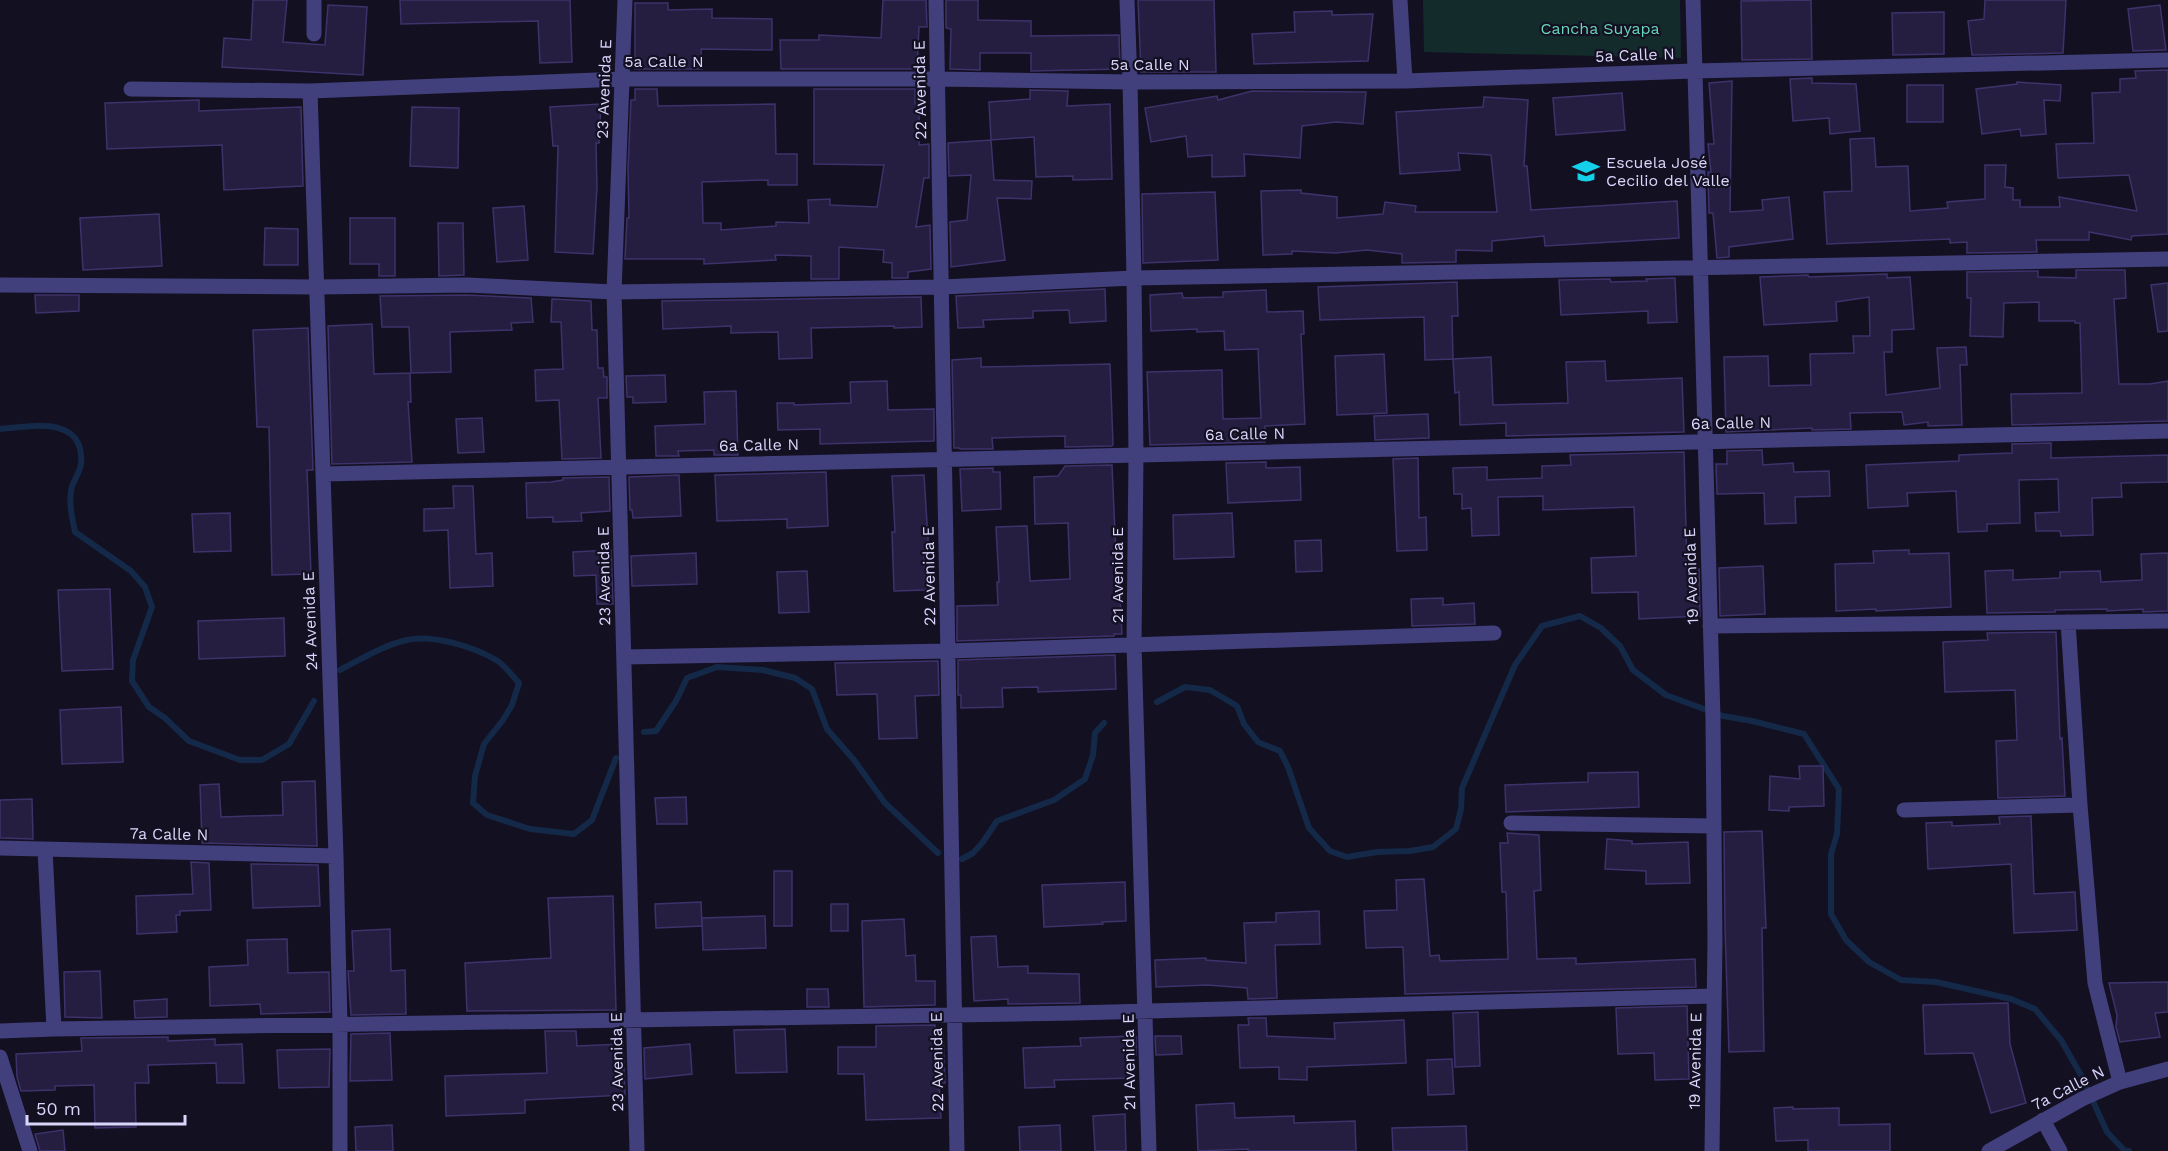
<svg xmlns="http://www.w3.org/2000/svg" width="2168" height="1151" font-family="'Work Sans',sans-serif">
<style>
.green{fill:#132c2b}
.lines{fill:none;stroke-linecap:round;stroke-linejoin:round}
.stream{stroke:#142848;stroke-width:6}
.building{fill:#251e41;stroke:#3e326b;stroke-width:1.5}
.minor{stroke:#423f7d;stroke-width:15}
.labels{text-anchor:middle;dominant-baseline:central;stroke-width:4.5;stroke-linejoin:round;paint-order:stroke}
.park-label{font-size:16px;fill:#67d5bb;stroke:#131022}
.street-label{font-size:16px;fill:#dad5fb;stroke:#131022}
.poi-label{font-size:16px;fill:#dad5fb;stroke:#131022;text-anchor:start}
</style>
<rect width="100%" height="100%" fill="#131022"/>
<!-- green -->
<path class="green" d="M1423,0H1680L1681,58L1424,52Z"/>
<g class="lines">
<!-- stream -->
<path class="stream" d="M0,429C32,426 85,415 81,464C80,471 75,479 72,486C68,501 72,517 75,532L131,571L145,587L152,607L133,660L132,681L149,707L165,718L189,741L240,760H262L289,744L314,701
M340,670C361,659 384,645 407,640C433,634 474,647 496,660C505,665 512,676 519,683L512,705L503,720L484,744L475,776L473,803L487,815L530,829L574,834L592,820L616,758
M1157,702L1185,687L1210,690L1237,706L1244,724L1258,742L1280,751L1288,767L1309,828L1330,851L1347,857L1377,852L1410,851L1433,847L1456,829L1461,809L1462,788L1515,665L1542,626L1580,616L1601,628L1620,646L1633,670L1666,695L1723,716L1752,721L1804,734L1839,789L1837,834L1831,854V914L1846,940L1869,962L1901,980L1936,982L2011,999L2035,1009L2061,1040L2082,1077L2107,1132L2125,1151H2129
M644,732L656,731L676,701L687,678L717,667L763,670L795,678L812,689L827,729L854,760L885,803L938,853
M962,859L973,853L983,842L997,821L1054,800L1085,779L1093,755L1095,733L1104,723"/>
</g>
<!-- building -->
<path class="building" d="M253,0H287L283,42L325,45L328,5L367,7L363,75L222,67L224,38L251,40Z
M400,0H570L572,62L540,63L538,21L401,24Z
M883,0H926L927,27H919L917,69H781L780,40H819V35L881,38Z
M946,0H978V20L1031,21V36L1119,35L1120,69L1031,71V53H980V70L950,69L951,29L946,28Z
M1138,0H1214L1216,72H1141Z
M1811,0L1812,59L1742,60L1741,1Z
M1985,0H2066L2063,53L1972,55L1968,21L1984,19Z
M635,3H668V10L712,9V18L772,19V50L701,49L702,69H635Z
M2160,5L2166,50L2133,51L2128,9Z
M1332,11V15L1373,14L1368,61L1254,64L1252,34L1295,32L1294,12Z
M1944,12V54L1893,55L1892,13Z
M2168,70V234L2132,236L2131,240L2089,232V240H2036L2037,252L1967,253V242L1950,243V239L1827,244L1824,192L1852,191L1850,139L1874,138L1876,167L1908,166L1910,211L1948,208L1947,202L1985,199V165H2006L2005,187L2013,188V200H2020V207H2060L2059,197L2137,211L2129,175L2058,178L2056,144L2094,143L2092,93L2120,92V79L2136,78L2135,71Z
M1812,78V83L1856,84L1860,131L1830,134L1829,118L1793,121L1790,79Z
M1732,81L1730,212L1763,210L1762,200L1789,197L1793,239L1729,247V257L1717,258L1713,213H1709L1708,172H1711L1708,144H1714L1709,83Z
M2017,82L2061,85L2060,101L2044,100L2046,134L2021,136L2020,129L1982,134L1976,89L2017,84Z
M1907,85H1943V122H1907Z
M635,89H657L658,106L775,104L776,154H797V185H768V180L702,182L703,223H721V230L776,226V222L809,223L808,200L830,199V205L877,207L884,165L814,164V89H915V104H919V145L929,144V178H924L916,227L930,225L931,269L908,272V278H892V263L883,262L884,250L839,247V279H811V256L775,255L776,260L704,264V259H625L627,218H629L628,169L631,100H635Z
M1030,90L1068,91L1067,106L1110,104L1112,179L1073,180V176L1036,177L1034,137L991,140L989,102L1030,99Z
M1252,91L1366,92L1363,124L1336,122L1302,126L1300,158L1244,154L1245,176L1212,177V155L1188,157L1186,136L1151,142L1145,108L1217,96L1218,100Z
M1622,93L1625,130L1556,135L1553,98Z
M1484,97L1528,100L1524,166H1527L1531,210L1677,201L1679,238L1545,246L1544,236L1492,241V251L1456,250V262L1402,263V254L1367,250L1336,253L1292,251V254L1263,255L1261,191L1301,190V193L1337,197V218L1383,214L1385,202L1416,206L1415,212H1497L1491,155L1458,153L1460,170L1400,174L1396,112L1483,107Z
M199,100V111L301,107L303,186L224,190L222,145L107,149L105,103Z
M601,104L599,143H596L597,187L593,254L555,252L558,146H553L550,107Z
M412,107L459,108L458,168L410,166Z
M991,140L994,180L1032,181L1031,199L997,198L1005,260L951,267L950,222L967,220L971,175L949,176L948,143Z
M1215,192L1218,260L1143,263L1142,194Z
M524,206L528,260L497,262L493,208Z
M159,214L162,266L83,270L80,218Z
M350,218H395V276H379V264H350Z
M438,223H463L464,275L439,276Z
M265,228L298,229V265H264Z
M2076,270H2125L2126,298L2114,299L2119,384H2150L2168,381V421L2012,425L2011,394L2082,393L2080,323H2075V321H2039V302L2004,303L2003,337L1970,336L1971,298H1967V272L2038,271V277L2076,278Z
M1887,274V278L1910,277L1914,329L1892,330V352H1884L1886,395L1940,388L1937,348L1966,347L1967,365H1960L1962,425L1928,426V422L1904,425L1902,412L1850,413L1851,429L1812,430V428L1726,432L1724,357L1768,356L1769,386L1811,385L1810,354L1854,353L1853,336H1870L1869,297L1836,302L1837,321L1764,325L1760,277L1808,275L1809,277Z
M1675,278L1677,322L1648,323V311L1561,315L1559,280L1610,279L1611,282L1647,281L1646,279Z
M1457,282L1458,316H1452L1453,359L1425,360L1424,317L1320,320L1318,287Z
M2168,283V331L2158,332L2151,285Z
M1105,289L1106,321L1070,323L1069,310L1033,311V318L983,320L984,327L958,328L956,296Z
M1266,290L1267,312L1303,311L1304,334H1301L1305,424L1265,426V442L1150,445L1147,372L1222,370L1223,419L1261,418L1258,349L1225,350L1224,331L1197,332V329L1151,331L1150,295L1182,293L1183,298L1223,297V292Z
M35,295H79V311L36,313Z
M467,295L531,298L533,322L511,323L512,330L450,332L451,372L411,373L409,327H382L380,296Z
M921,297L922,327L894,328V326L811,328L812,358L779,359L778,332L731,333V326L663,329L662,301Z
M552,299L591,301L592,330H597L598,368H603L604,377H607V398H598L601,458L562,459L559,400L536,401L535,370L563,369L561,322H551Z
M372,324L374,374L410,373L411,402H408L412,462L332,464L328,326Z
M308,328L313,470H307L311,574L272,575L269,427H257L253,330Z
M1384,354L1387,413L1337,415L1335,356Z
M1491,357L1493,405L1568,403L1566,362L1605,361L1606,381L1682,378L1684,432L1506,436V423L1460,425L1459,392L1455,393L1453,359Z
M981,358V367L1110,364L1113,444L1112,446L1065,447V436L992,438L993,449H960L959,448H954L952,360Z
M665,375L666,402L633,403V397H627L626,376Z
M887,381L888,410L934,409V441L820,444V429L778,430L777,403H794V405L851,403L850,382Z
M736,391L738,455H714V450L678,451L679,456H656L655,426L705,424L704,392Z
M1428,414L1429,438L1375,440L1374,416Z
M482,418L484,452L458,453L456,419Z
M2051,443V458L2168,455V482L2121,483L2122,497L2092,498L2093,535L2061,536L2060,531H2036L2035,513L2059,512L2058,479L2019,480L2020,523L1987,524V531L1958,532L1956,491L1907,493L1908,506L1868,508L1866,465L1959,461V455L2012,453V444Z
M1762,450L1763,465L1793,463L1794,472L1829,471L1830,496L1795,497L1796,523L1765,524L1764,493L1717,494L1716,464H1727V451Z
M1684,452L1687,569H1699L1700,616L1639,619L1638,592L1592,593L1591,558L1636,556L1634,507L1543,510V496L1498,497L1499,535L1472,536L1471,508L1462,509V494H1454L1453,468L1487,467V480L1542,478V466L1571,465L1570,455Z
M1418,458L1419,518L1426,517L1427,550L1397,551L1393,459Z
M1266,462V468L1300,467L1301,500L1228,503L1226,463Z
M1112,465L1117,578H1119L1122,634H1114V636L957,641V606L998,605L997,582H999L996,527L1027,526L1030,581L1070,579L1068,523L1035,524L1034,477L1058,476L1065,466Z
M993,468V472H1000L1001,509L962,511L960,469Z
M826,472L828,526L787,528V519L717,521L715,475Z
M679,475L681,516L633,518L632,510H630L629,477Z
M924,475L929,555H924L926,590L894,591L892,532H895L892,476Z
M609,477L610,511L581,513L582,521L553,522V517L527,518L526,483L551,482L563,480V478Z
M453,486H473L476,554L492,553L493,586L450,588L448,530L424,531V509L454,508Z
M230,513L231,551L194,552L192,514Z
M1232,513L1234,557L1174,559L1173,515Z
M1321,540L1322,571L1296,572L1295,541Z
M611,550L613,604H597L596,575L574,576L573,552Z
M1909,550V554L1949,553L1951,607L1876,611V609L1836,611L1835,564L1874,563L1873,551Z
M696,553L697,584L632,586L631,556Z
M2168,553V611L2143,612V609L2107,611V609L2055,610V612L1987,613L1985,571L2013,570V580L2060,578V572L2100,571L2101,582L2142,580L2141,554Z
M1763,566L1765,614L1720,616L1719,568Z
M807,571L809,612L779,613L777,572Z
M110,589L113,669L62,671L58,590Z
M1443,598V605L1474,603L1475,624L1412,626L1411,599Z
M284,618L285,656L199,659L198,621Z
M2056,632L2060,739L2062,738L2065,796L1998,798L1996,741L2017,740L2015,690L1945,692L1943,642L1988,640L1987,633Z
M1115,655L1116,689L1038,692V687L1002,688L1003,707L961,708V695H958V660Z
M938,661L939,695L915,696L917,738L879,739L877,694L837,695L835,663Z
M121,707L123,762L62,764L60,710Z
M1799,766H1823L1824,806L1789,807V811L1769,810L1770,776L1800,779Z
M1638,772L1639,807L1506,812L1505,785L1588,782V773Z
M315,781L317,846L202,843L200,785L219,784L221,817L283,815L282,782Z
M686,797L687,824H657L655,798Z
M32,799L33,839L0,838V800Z
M2031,816L2034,894L2075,892L2077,930L2014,933L2011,864L1928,869L1926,823L1952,822V826L2000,824L1999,817Z
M1762,831L1766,928H1762L1764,1051L1729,1052L1725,929L1724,832Z
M1507,833L1539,835L1541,890L1534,891L1537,959L1576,958V964L1695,959L1696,987L1405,994L1403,947L1366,948L1364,911L1397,910L1396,880L1424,879L1430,956L1439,955L1440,961L1508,959L1506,892H1502L1500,843H1508Z
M1607,839L1632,841V844L1688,842L1690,883L1646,884V871L1605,869Z
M191,862L209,863L211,910L180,911V915H176L177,932L137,934L136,896L193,894Z
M251,864L318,865L320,906L253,908Z
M774,871H792V926H774Z
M1125,882L1126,921L1102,922L1103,924L1044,927L1042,885Z
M613,896L616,1010L467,1011L465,963L551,958L548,898Z
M701,902L702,926L656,928L655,904Z
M831,904H848V931H831Z
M1319,911L1320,944L1275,945L1277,998L1248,999L1247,988L1207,985L1156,987L1155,960L1206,958V960L1246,963L1244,923L1276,922V913Z
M765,916L766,948L703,950L702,918Z
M904,919L906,956L915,955L916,981H935V1005L864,1007L862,921Z
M390,929L391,971L405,970L406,1014L351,1015L348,971H354L352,931Z
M996,936L998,967L1028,966V973L1079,974L1080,1003L1008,1004V999L974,1001L971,937Z
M287,939L288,973L329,972L330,1012L261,1014L260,1004L210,1006L209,967L248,965L247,940Z
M100,971L102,1018L65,1017L64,972Z
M2168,982V1012L2155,1013L2160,1037L2120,1042L2116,1027L2117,1015L2109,983Z
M807,989H828L829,1007H807Z
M167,999V1017L135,1018L134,1001Z
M2008,1003L2010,1044L2026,1103L1991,1113L1973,1053L1925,1054L1923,1005Z
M1687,1006L1689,1079L1655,1080L1654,1053L1618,1054L1616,1008Z
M1478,1012L1480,1066L1455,1067L1453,1013Z
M1248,1018H1266L1267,1036L1335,1039L1334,1023L1404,1020L1406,1063L1307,1067V1080L1279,1079V1067L1240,1068L1238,1025H1249Z
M935,1025V1034H943L945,1083H939L941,1118L866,1120L864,1074H838V1047H876V1026Z
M785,1029L787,1072L736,1073L734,1030Z
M545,1031H576L577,1046L623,1044L625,1095L525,1100V1113L446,1116L445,1076L547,1073Z
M390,1033L392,1080L350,1081L351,1034Z
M1133,1036L1136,1037V1055H1133L1134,1078L1054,1080L1055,1087L1025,1088L1023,1048L1081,1046L1080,1038Z
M1155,1036H1181L1182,1054L1156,1055Z
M168,1037V1041L215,1039V1045L242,1044L244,1083H217L216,1063L148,1065L149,1083H135L136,1127L95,1128L94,1085L55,1086V1090L21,1091L17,1077L16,1054L82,1051L81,1038Z
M690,1044L692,1074L645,1079L644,1048Z
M330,1049L329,1087L279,1088L277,1050Z
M1452,1059L1454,1094L1428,1095L1427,1060Z
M1234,1103L1235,1118L1294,1116V1123L1355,1121L1356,1151H1248V1149L1198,1151L1196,1105Z
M1793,1107V1109L1839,1108V1125L1890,1124V1151H1808V1140L1776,1141L1774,1108Z
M1125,1114L1126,1151H1095L1093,1116Z
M392,1125L393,1151H356L355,1127Z
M1060,1125L1061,1151H1020L1019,1127Z
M1466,1126L1467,1151H1393L1392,1128Z
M63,1130L65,1151H40L35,1134Z"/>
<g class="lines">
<!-- minor -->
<path class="minor" d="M625,0L614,292L637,1151
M936,0L957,1151
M1127,0L1130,82L1134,278L1136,455L1134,645L1149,1151
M1400,0L1405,81
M1693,0L1713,719L1715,942L1712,1151
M314,34V0
M131,89L310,91L622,79H938L1130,82L1405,81L1694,71L2168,60
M310,91L336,856L340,1025V1151
M0,285L318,287L467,285L614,292L942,287L1134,278L2168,259
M323,474L2168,431
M2068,622L2080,805L2095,983L2120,1082
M1710,626L2168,621
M624,657L948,651L1494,633
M1904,810L2080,805
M1511,823L1714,826
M0,848L336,856
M45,850L54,1029
M0,1031L54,1029L1074,1013L1714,996
M0,1057L30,1151
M2043,1120L2060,1151
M1989,1151L2082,1099L2120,1082L2168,1069"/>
</g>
<!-- icons -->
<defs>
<symbol id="school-bare" viewBox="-9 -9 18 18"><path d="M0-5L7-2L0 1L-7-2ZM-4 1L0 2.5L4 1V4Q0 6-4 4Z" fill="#14d0e8" stroke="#131022" stroke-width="2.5" paint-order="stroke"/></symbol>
</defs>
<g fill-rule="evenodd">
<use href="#school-bare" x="1567" y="152" width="38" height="38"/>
</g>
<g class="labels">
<!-- park labels -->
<g class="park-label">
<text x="1600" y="28">Cancha Suyapa</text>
</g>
<!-- street labels -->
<g class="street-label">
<text transform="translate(1635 55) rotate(-2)">5a Calle N</text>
<text x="664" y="61">5a Calle N</text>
<text x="1150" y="64">5a Calle N</text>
<text transform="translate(604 89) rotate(-88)">23 Avenida E</text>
<text transform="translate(920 90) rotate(-91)">22 Avenida E</text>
<text transform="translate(1731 423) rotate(-1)">6a Calle N</text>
<text transform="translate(1245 434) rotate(-1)">6a Calle N</text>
<text transform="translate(759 445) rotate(-1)">6a Calle N</text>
<text transform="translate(1117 575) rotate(-90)">21 Avenida E</text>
<text transform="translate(604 576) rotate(-91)">23 Avenida E</text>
<text transform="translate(929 576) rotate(-91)">22 Avenida E</text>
<text transform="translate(1691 576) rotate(-92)">19 Avenida E</text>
<text transform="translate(310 621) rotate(-92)">24 Avenida E</text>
<text transform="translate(169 834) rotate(1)">7a Calle N</text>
<text transform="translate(1695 1061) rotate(-89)">19 Avenida E</text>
<text transform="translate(617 1062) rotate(-91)">23 Avenida E</text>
<text transform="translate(937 1062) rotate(-91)">22 Avenida E</text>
<text transform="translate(1129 1062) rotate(-91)">21 Avenida E</text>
<text transform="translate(2068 1088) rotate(-27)">7a Calle N</text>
</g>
<!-- poi labels -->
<g class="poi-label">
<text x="1606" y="162">Escuela José<tspan x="1606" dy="18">Cecilio del Valle</tspan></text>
</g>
</g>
<!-- scale -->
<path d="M27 1115v9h158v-9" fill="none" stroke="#dad5fb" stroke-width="3"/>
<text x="36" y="1115" font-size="18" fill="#dad5fb" stroke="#131022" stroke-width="4.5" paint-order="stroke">50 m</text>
</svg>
